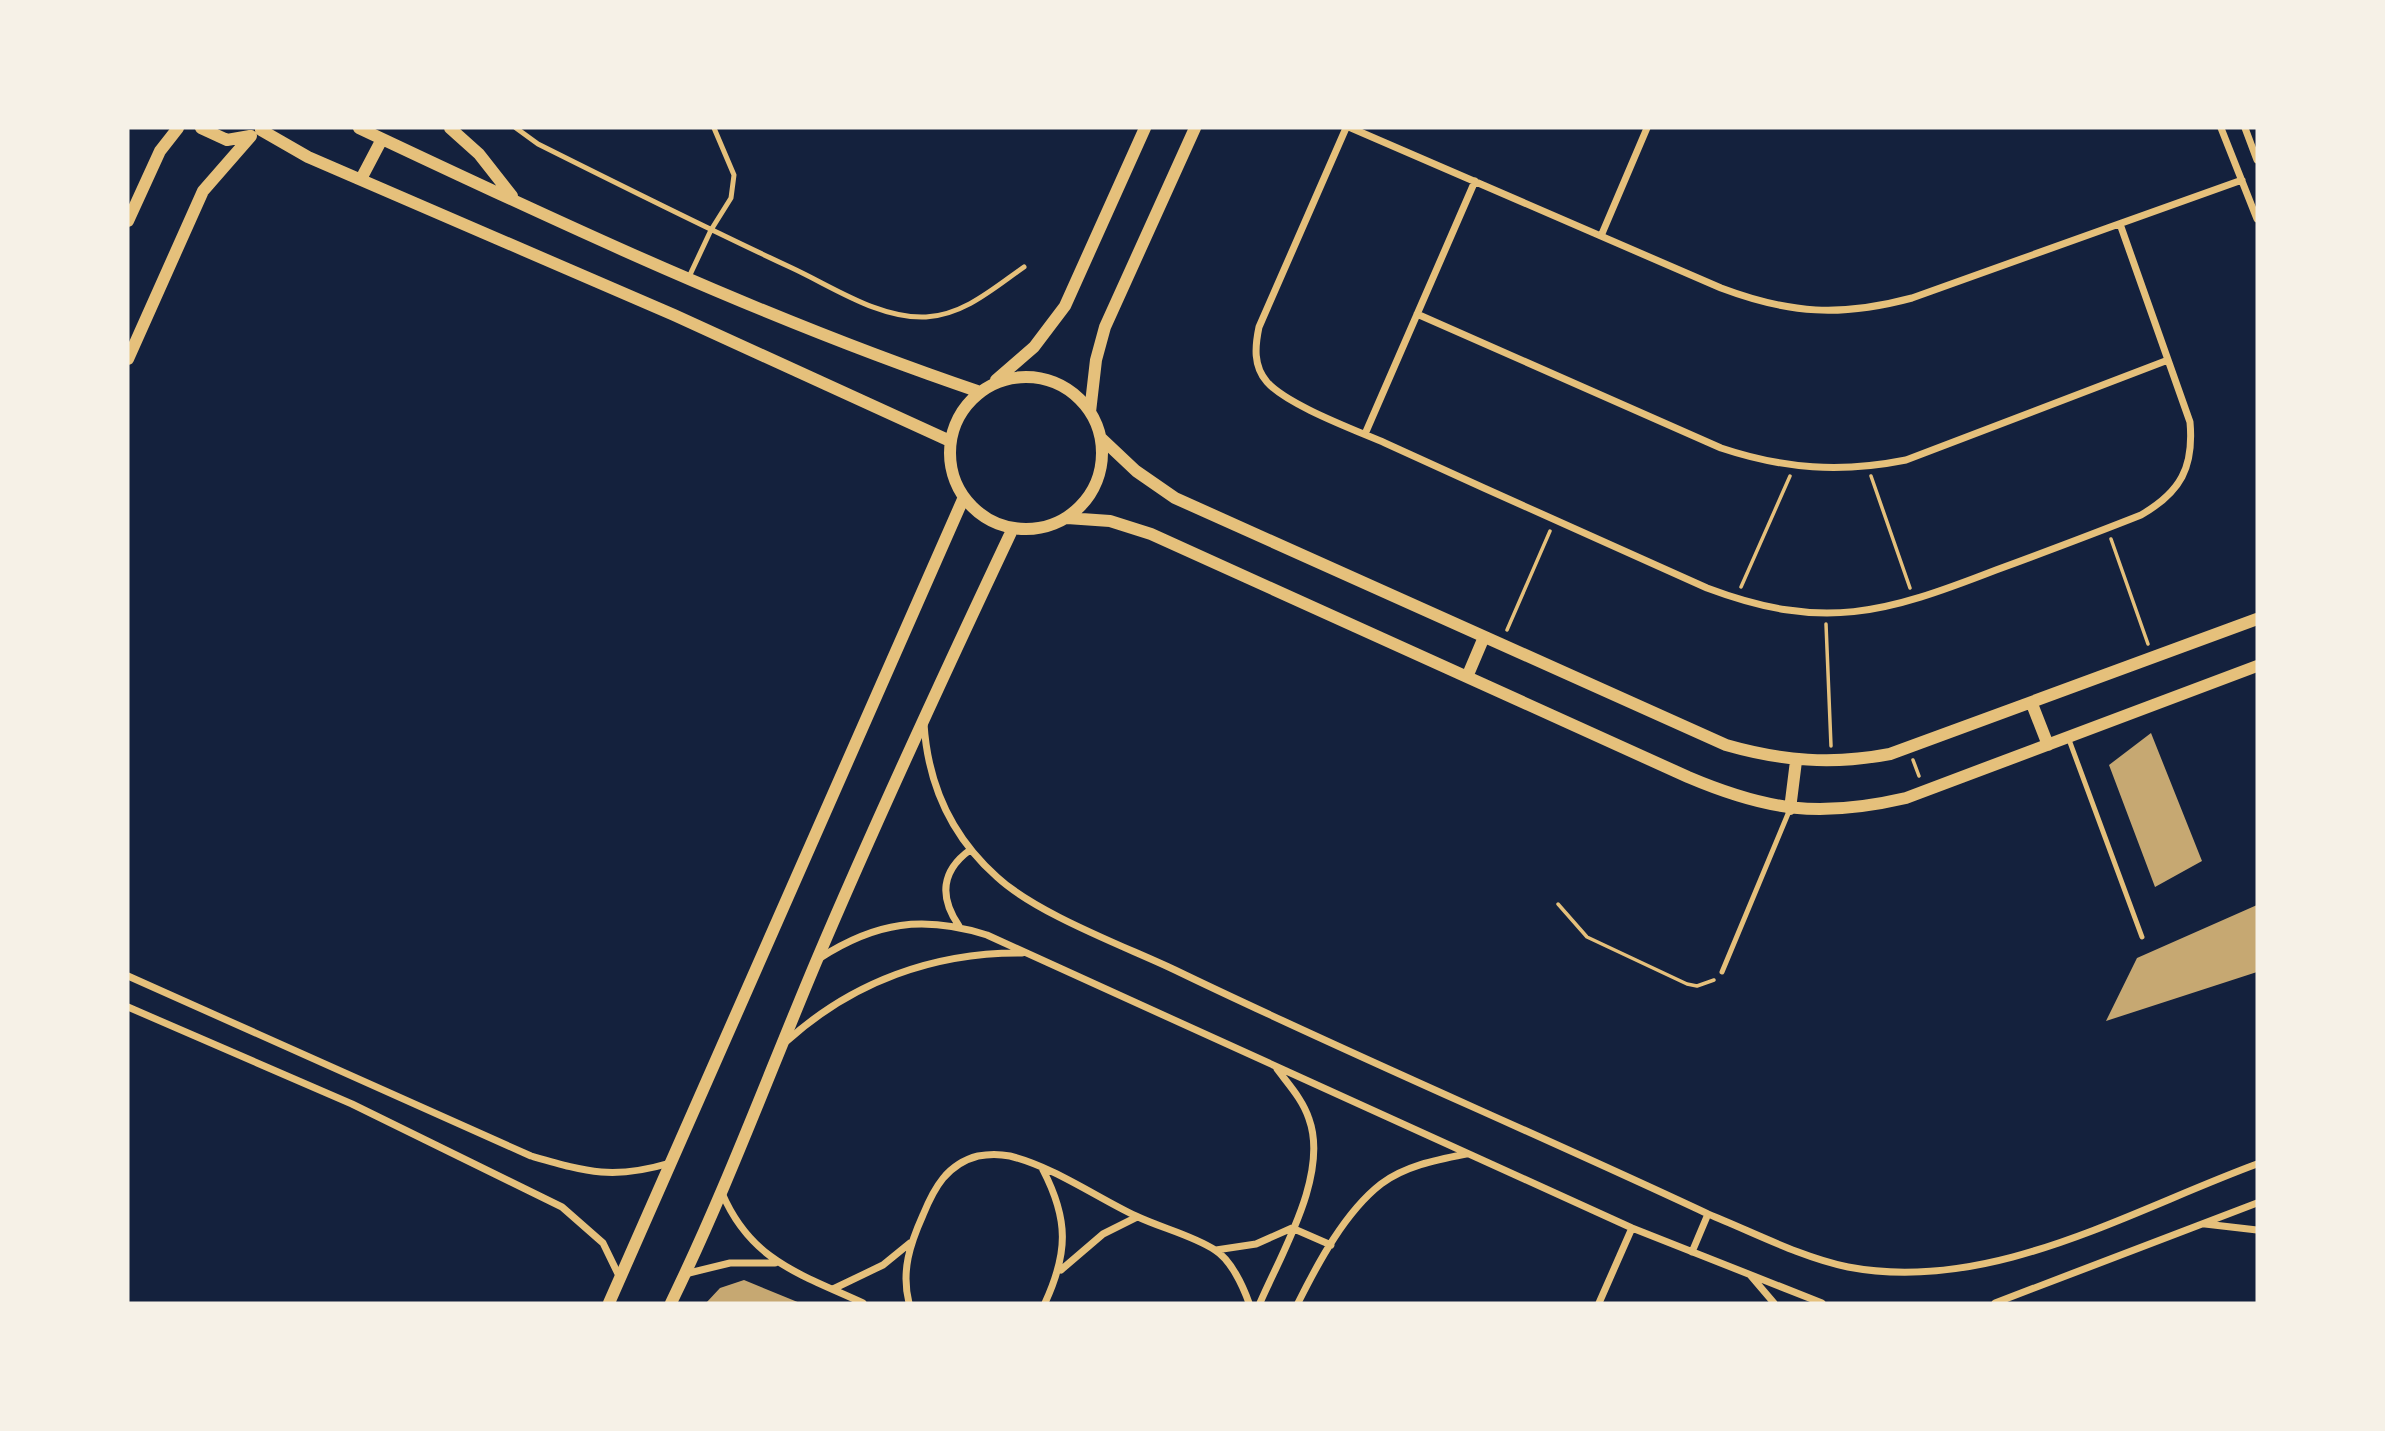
<svg xmlns="http://www.w3.org/2000/svg" width="2385" height="1431" font-family="'Public Sans',sans-serif">
<style>
.building{fill:#c6a872}
.lines{fill:none;stroke-linecap:round;stroke-linejoin:round}
.path{stroke:#e5c07b;stroke-width:3.5}
.service{stroke:#e5c07b;stroke-width:5}
.minor{stroke:#e5c07b;stroke-width:7}
.tertiary{stroke:#e5c07b;stroke-width:12}
</style>
<rect width="100%" height="100%" fill="#14213d"/>
<!-- building -->
<path class="building" d="M2151,733L2202,861L2155,887L2109,765Z
M2257,905V972L2106,1021L2137,958Z
M744,1280L800,1303H706L720,1288Z"/>
<g class="lines">
<!-- path -->
<path class="path" d="M1871,476L1910,588
M2111,539L2148,644
M1741,587L1790,476
M1826,624L1831,746
M1507,630L1550,531
M1913,760L1919,776
M1558,904L1587,937L1687,984L1697,986L1714,980"/>
<!-- service -->
<path class="service" d="M516,128L538,144C622,186 706,228 792,268C833,287 879,319 926,317C964,315 994,288 1024,267
M688,279L711,230L731,198L734,175L714,128
M2068,737L2142,937
M1722,972L1790,809"/>
<!-- minor -->
<path class="minor" d="M1346,128L1259,327C1255,346 1253,366 1267,382C1287,405 1355,430 1385,443C1492,492 1599,540 1707,588C1824,632 1885,613 1996,570C2045,552 2093,534 2141,515C2181,492 2194,467 2190,422L2120,224
M1351,128L1721,288C1790,314 1841,317 1912,298L2242,180
M2221,128L2257,219
M2245,128L2257,160
M1601,236L1647,128
M1417,314L1721,448C1784,469 1841,473 1906,460L2168,360
M1365,434L1475,181
M924,724C928,785 952,837 997,877C1037,914 1124,946 1175,970C1351,1055 1531,1131 1708,1214C1753,1232 1800,1257 1848,1267C1990,1294 2129,1211 2257,1164
M959,926C939,897 941,871 970,850
M820,958C876,922 923,915 987,935L1632,1228L1822,1303
M128,976L531,1156C587,1172 613,1180 670,1163
M128,1007L352,1104L562,1207L603,1243L620,1278
M787,1041C852,982 934,952 1022,953
M1043,1170C1069,1220 1068,1253 1045,1303
M722,1193C751,1261 800,1274 863,1303
M2205,1224L2257,1230
M1216,1250L1256,1244L1292,1228L1331,1245
M1692,1252L1708,1214
M1061,1270L1103,1234L1137,1217
M685,1274L730,1263H775
M1751,1276L1774,1303
M833,1289L883,1265L910,1243
M909,1303C901,1271 910,1244 923,1215C934,1188 947,1164 978,1156C988,1154 1000,1154 1010,1156C1054,1167 1096,1197 1136,1216C1161,1228 1192,1235 1215,1250C1231,1260 1243,1286 1249,1303
M1260,1303C1282,1252 1329,1174 1309,1119C1303,1100 1289,1085 1277,1069
M1298,1303C1318,1263 1345,1212 1381,1184C1405,1166 1436,1160 1466,1154
M1599,1303L1632,1228
M1995,1303L2257,1203"/>
<!-- tertiary -->
<path class="tertiary" d="M201,128L227,140L250,136
M359,128C562,224 767,320 980,392
M450,128L479,154L512,196
M261,130L308,157L674,315L950,441
M361,179L382,139
M128,221L160,151L178,128
M128,359L203,191L251,136
M950 453a76 76 0 1 1 152 0a76 76 0 1 1-152 0Z
M996,380L1034,347L1065,306L1145,128
M1090,412L1096,360L1105,327L1195,128
M1101,438L1136,471L1175,498L1726,745C1782,761 1833,765 1890,754L2257,619
M1067,518L1110,521L1151,534L1688,777C1768,811 1820,818 1906,798L2257,666
M1467,677L1484,637
M2032,704L2048,745
M1790,809L1796,761
M609,1303L964,497
M671,1303C725,1192 768,1076 816,962C878,816 945,672 1013,528"/>
</g>
<!-- border -->
<rect width="2385" height="1431" fill="none" stroke="#f6f1e7" stroke-width="259"/>
</svg>
